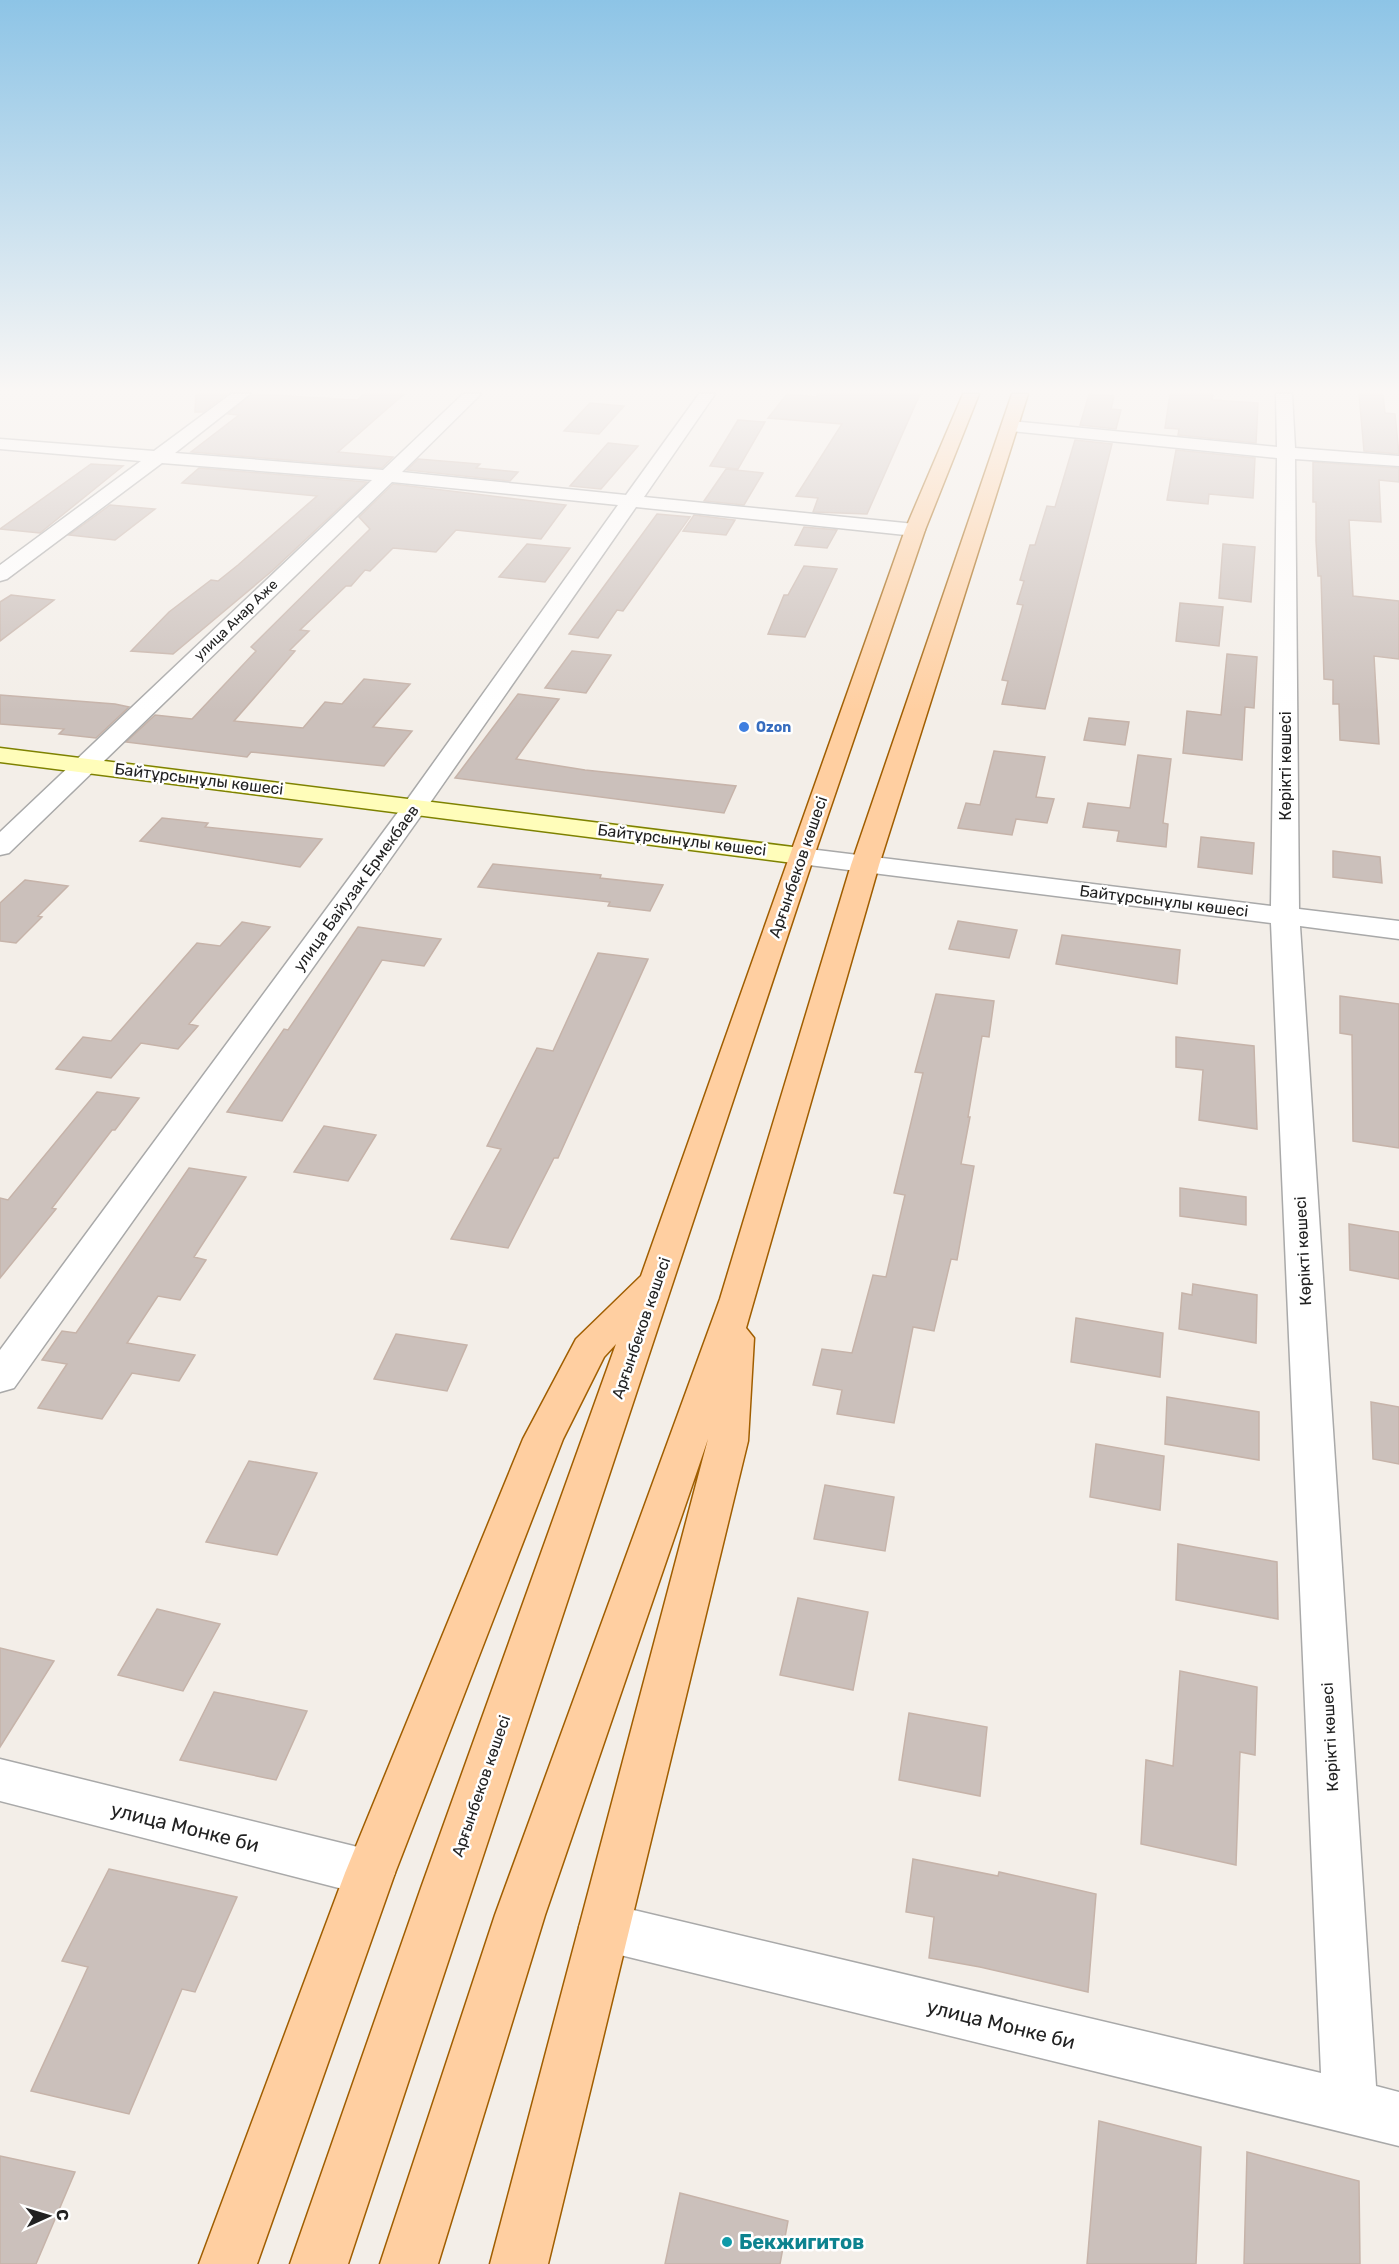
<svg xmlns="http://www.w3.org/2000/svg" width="1399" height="2264" font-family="Rubik,sans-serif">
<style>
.building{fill:#cbc0bb;stroke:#c6b3a9;stroke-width:1.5}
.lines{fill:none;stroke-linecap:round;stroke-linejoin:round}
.street-casing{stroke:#a9a9a9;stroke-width:3}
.secondary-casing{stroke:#7e8200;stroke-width:3}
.primary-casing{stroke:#a05e00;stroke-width:3}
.street{fill:#fff;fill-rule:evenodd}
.secondary{fill:#fffdba;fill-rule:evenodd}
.primary{fill:#ffcfa1;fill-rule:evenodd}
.shop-dot{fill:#3f7fe0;stroke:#fff;stroke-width:2}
.culture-dot{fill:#0f9aa8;stroke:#fff;stroke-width:2}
.labels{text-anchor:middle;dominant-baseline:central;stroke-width:5;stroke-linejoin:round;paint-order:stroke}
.far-street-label{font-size:14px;fill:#222;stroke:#fff}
.far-shop-label{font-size:14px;font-weight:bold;fill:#366cbe;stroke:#fff;text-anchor:start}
.street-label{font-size:16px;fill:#222;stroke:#fff}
.near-street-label{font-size:20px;fill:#222;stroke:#fff}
.near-culture-label{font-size:20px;font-weight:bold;fill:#0d838f;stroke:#fff;text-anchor:start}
</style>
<rect width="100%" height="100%" fill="#f3eee8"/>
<!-- building -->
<path class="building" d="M196,394H227L203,412H195Z
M252,394L357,400L364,394H404L338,452L393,457L382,468L191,452L239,415L228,414Z
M787,394L817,397V394H920L867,514L813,512L818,498L796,496L842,424L768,418Z
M1089,394L1114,396L1111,409L1121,410L1116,429L1080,425Z
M1170,394H1213L1212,400L1258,403L1256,443L1178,435L1179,429L1165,428Z
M1359,394H1383L1385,413L1395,414L1399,454L1364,451Z
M590,403L624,406L599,434L564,431Z
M738,420L765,422L738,469L710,466Z
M1075,440L1112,444L1045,709L1002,704L1008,681L1002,680L1023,605L1017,604L1024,581L1020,580L1030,545H1035L1047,506L1055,507Z
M608,443L638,446L601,489L570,486Z
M1176,450L1255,458L1253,498L1209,494L1208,504L1167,500Z
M418,459L480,464L476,468L518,472L510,481L407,470Z
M1313,462L1399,468V482L1379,480L1381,522L1349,520L1353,596L1399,601V659L1374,656L1379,744L1340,740L1339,704H1333V680L1324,679L1321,576H1318L1316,541V502H1313Z
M91,464L123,466L40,533L0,529Z
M199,468L367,482L272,571L173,654L131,651L169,612L211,580L218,581L238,565L317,496L182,483Z
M726,469L763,473L744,505L704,501Z
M393,484L566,505L541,539L456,530L436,552L393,548L370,571L365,570L351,586H346L300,630L309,631L290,650L295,651L234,721L303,728L325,702L342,704L364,679L410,684L373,727L412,731L384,766L251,752L247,757L126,742L155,715L192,719L256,651L251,647L370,529L359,517Z
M110,505L155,509L115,540L69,535Z
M657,514L690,517L623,611L617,610L598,638L569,634Z
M694,515L735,520L726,535L683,531Z
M804,527L837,530L827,548L795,545Z
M527,544L570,548L545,582L499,577Z
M1223,544L1255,547L1251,602L1219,598Z
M804,566L837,569L805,637L768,634L784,595H788Z
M11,595L54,600L0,641V602Z
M1180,603L1223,607L1219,646L1176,641Z
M572,651L611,655L586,693L545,688Z
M1227,654L1257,657L1254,708L1245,707L1242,760L1183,753L1187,711L1221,715Z
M518,694L559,699L516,759L585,770L736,786L724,813L455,778Z
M0,695L115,704L129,707L96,738L59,734L64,729L0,724Z
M1089,718L1129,722L1125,745L1084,740Z
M994,751L1045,757L1036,797L1054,799L1047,823L1016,819L1012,835L958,828L966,803L980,805Z
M1138,755L1171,759L1163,823L1168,824L1166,847L1117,841L1119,831L1083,827L1088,803L1130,808Z
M162,818L208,823L205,827L322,839L300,867L140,841Z
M1201,837L1254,843L1252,874L1198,867Z
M1333,851L1380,857L1382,883L1333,877Z
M493,864L601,875L600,878L663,885L650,911L608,906L610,902L478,887Z
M25,880L68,886L38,916L42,917L16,943L0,941V903Z
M958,921L1017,930L1009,958L949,949Z
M242,922L270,927L189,1024L198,1026L178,1049L141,1043L111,1078L56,1069L83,1037L111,1041L197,943L220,946Z
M358,927L441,939L424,966L382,960L282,1121L227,1112L284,1029L288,1030Z
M1062,935L1180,950L1177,984L1056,964Z
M598,953L648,959L558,1158H554L508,1248L451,1239L501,1149L487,1146L537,1048L553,1051Z
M936,994L994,1001L989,1037L982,1036L968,1117H970L961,1164L974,1166L957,1260L951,1259L934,1331L913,1327L894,1423L837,1414L842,1390L813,1385L822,1349L852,1353L873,1275L886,1277L905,1195L894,1193L923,1073L915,1072Z
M1340,996L1399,1004V1148L1353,1141L1352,1035L1340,1033Z
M1176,1037L1254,1046L1257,1129L1199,1120L1203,1070L1176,1067Z
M97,1092L139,1098L115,1130H112L52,1208L56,1209L0,1278V1198L8,1200Z
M324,1126L376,1135L348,1181L294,1172Z
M189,1168L246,1177L194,1257L206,1260L180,1300L158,1296L127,1343L195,1355L179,1381L132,1373L102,1419L38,1408L67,1364L42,1360L62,1331L76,1333Z
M1180,1188L1246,1197V1225L1180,1216Z
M1349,1224L1399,1232V1279L1350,1270Z
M1193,1284L1257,1295L1256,1343L1179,1329L1182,1293L1192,1295Z
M1076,1318L1163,1333L1160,1377L1071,1362Z
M396,1334L467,1345L447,1391L374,1379Z
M1167,1397L1259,1412V1460L1165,1444Z
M1371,1402L1399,1407V1464L1373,1459Z
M1096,1444L1164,1456L1160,1510L1090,1497Z
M249,1461L317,1473L277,1555L206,1542Z
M825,1485L894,1497L885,1551L814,1539Z
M1178,1544L1277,1562L1278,1619L1176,1600Z
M798,1598L868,1612L853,1690L780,1675Z
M157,1609L220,1624L183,1691L118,1675Z
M0,1648L54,1661L0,1747Z
M1180,1671L1257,1687L1255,1755L1240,1752L1236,1865L1141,1844L1146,1760L1173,1766Z
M214,1692L307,1711L276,1780L180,1760Z
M909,1713L987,1727L980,1796L899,1780Z
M913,1859L998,1876L999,1872L1096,1894L1088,1992L980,1967L929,1958L934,1917L906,1912Z
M109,1869L237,1897L195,1992L182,1989L129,2114L31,2091L88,1967L62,1961Z
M1099,2121L1201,2147L1196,2264H1087Z
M1247,2152L1359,2181L1360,2264H1244Z
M0,2156L75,2172L36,2264H0Z
M680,2193L788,2221L780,2264H665Z"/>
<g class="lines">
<defs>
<path id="street" d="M231,394H250L175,453L383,470L463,394H481L402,472L626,495L699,394H715L644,497L915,524L922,526L925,530L922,534L915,536L636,507L425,810L14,1388L0,1392V1350L407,800L618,505L392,482L9,853L0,855V832L372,480L162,463L7,579L0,581V565L141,461L0,449V439L154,451Z
M1276,394H1292L1295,448L1399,456V466L1295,459L1299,909L1399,921V939L1300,926L1376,2086L1399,2092V2146L604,1951L586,1944L579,1927L586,1910L604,1903L1321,2073L1271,923L801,864L791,862L788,856L791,850L801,848L1271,906L1277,458L1011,431L1002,426L1011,421L1277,447Z
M0,1759L370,1850L387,1857L395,1873L387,1889L370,1896L0,1801Z"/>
<path id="secondary" d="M0,748L801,848L811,850L814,856L811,862L801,864L0,762Z"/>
<path id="primary" d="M963,394H979L925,530L814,856L348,2264H290L421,1888L616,1344L604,1357L563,1439L395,1873L257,2264H199L345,1873L523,1439L576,1339L641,1276L905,530Z
M1012,394H1028L879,865L746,1328L754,1338L748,1441L548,2264H490L708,1439L545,1915L438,2264H380L495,1915L720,1299L851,865Z"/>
</defs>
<!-- street casing -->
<use href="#street" class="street-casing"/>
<!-- secondary casing -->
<use href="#secondary" class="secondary-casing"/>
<!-- primary casing -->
<use href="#primary" class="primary-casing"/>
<!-- street -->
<use href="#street" class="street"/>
<!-- secondary -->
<use href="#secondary" class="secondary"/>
<!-- primary -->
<use href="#primary" class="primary"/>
</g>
<!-- sky -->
<linearGradient id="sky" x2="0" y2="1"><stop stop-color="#8dc4e6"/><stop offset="0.55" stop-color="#faf7f5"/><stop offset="1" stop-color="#faf7f5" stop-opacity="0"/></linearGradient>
<rect width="1399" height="711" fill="url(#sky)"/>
<!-- markers -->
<circle class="shop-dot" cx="744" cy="727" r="6"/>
<circle class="culture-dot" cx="727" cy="2242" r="6"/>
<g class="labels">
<!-- far-street labels -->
<g class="far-street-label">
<text transform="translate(236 620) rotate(-44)">улица Анар Аже</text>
</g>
<!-- far-shop labels -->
<g class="far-shop-label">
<text x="756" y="727">Ozon</text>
</g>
<!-- street labels -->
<g class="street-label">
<text transform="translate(1285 766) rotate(-90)">Көрікті көшесі</text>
<text transform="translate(199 779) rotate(7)">Байтұрсынұлы көшесі</text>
<text transform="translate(682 840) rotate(7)">Байтұрсынұлы көшесі</text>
<text transform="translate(798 867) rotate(-71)">Арғынбеков көшесі</text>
<text transform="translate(356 888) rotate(-54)">улица Байузак Ермекбаев</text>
<text transform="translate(1164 901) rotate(7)">Байтұрсынұлы көшесі</text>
<text transform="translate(1303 1251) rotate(-93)">Көрікті көшесі</text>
<text transform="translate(641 1328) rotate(-71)">Арғынбеков көшесі</text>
<text transform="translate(1330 1737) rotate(-93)">Көрікті көшесі</text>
<text transform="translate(481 1786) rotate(-71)">Арғынбеков көшесі</text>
</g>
<!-- near-street labels -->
<g class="near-street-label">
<text transform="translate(185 1827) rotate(14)">улица Монке би</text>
<text transform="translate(1001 2024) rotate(14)">улица Монке би</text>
</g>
<!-- near-culture labels -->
<g class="near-culture-label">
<text x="739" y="2242">Бекжигитов</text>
</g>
</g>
<!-- north arrow -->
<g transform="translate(48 2216) rotate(86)" stroke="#ffffff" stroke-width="4.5" paint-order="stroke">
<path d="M0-4.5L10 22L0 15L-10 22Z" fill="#222222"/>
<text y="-9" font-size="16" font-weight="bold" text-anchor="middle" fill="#222222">С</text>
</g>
</svg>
